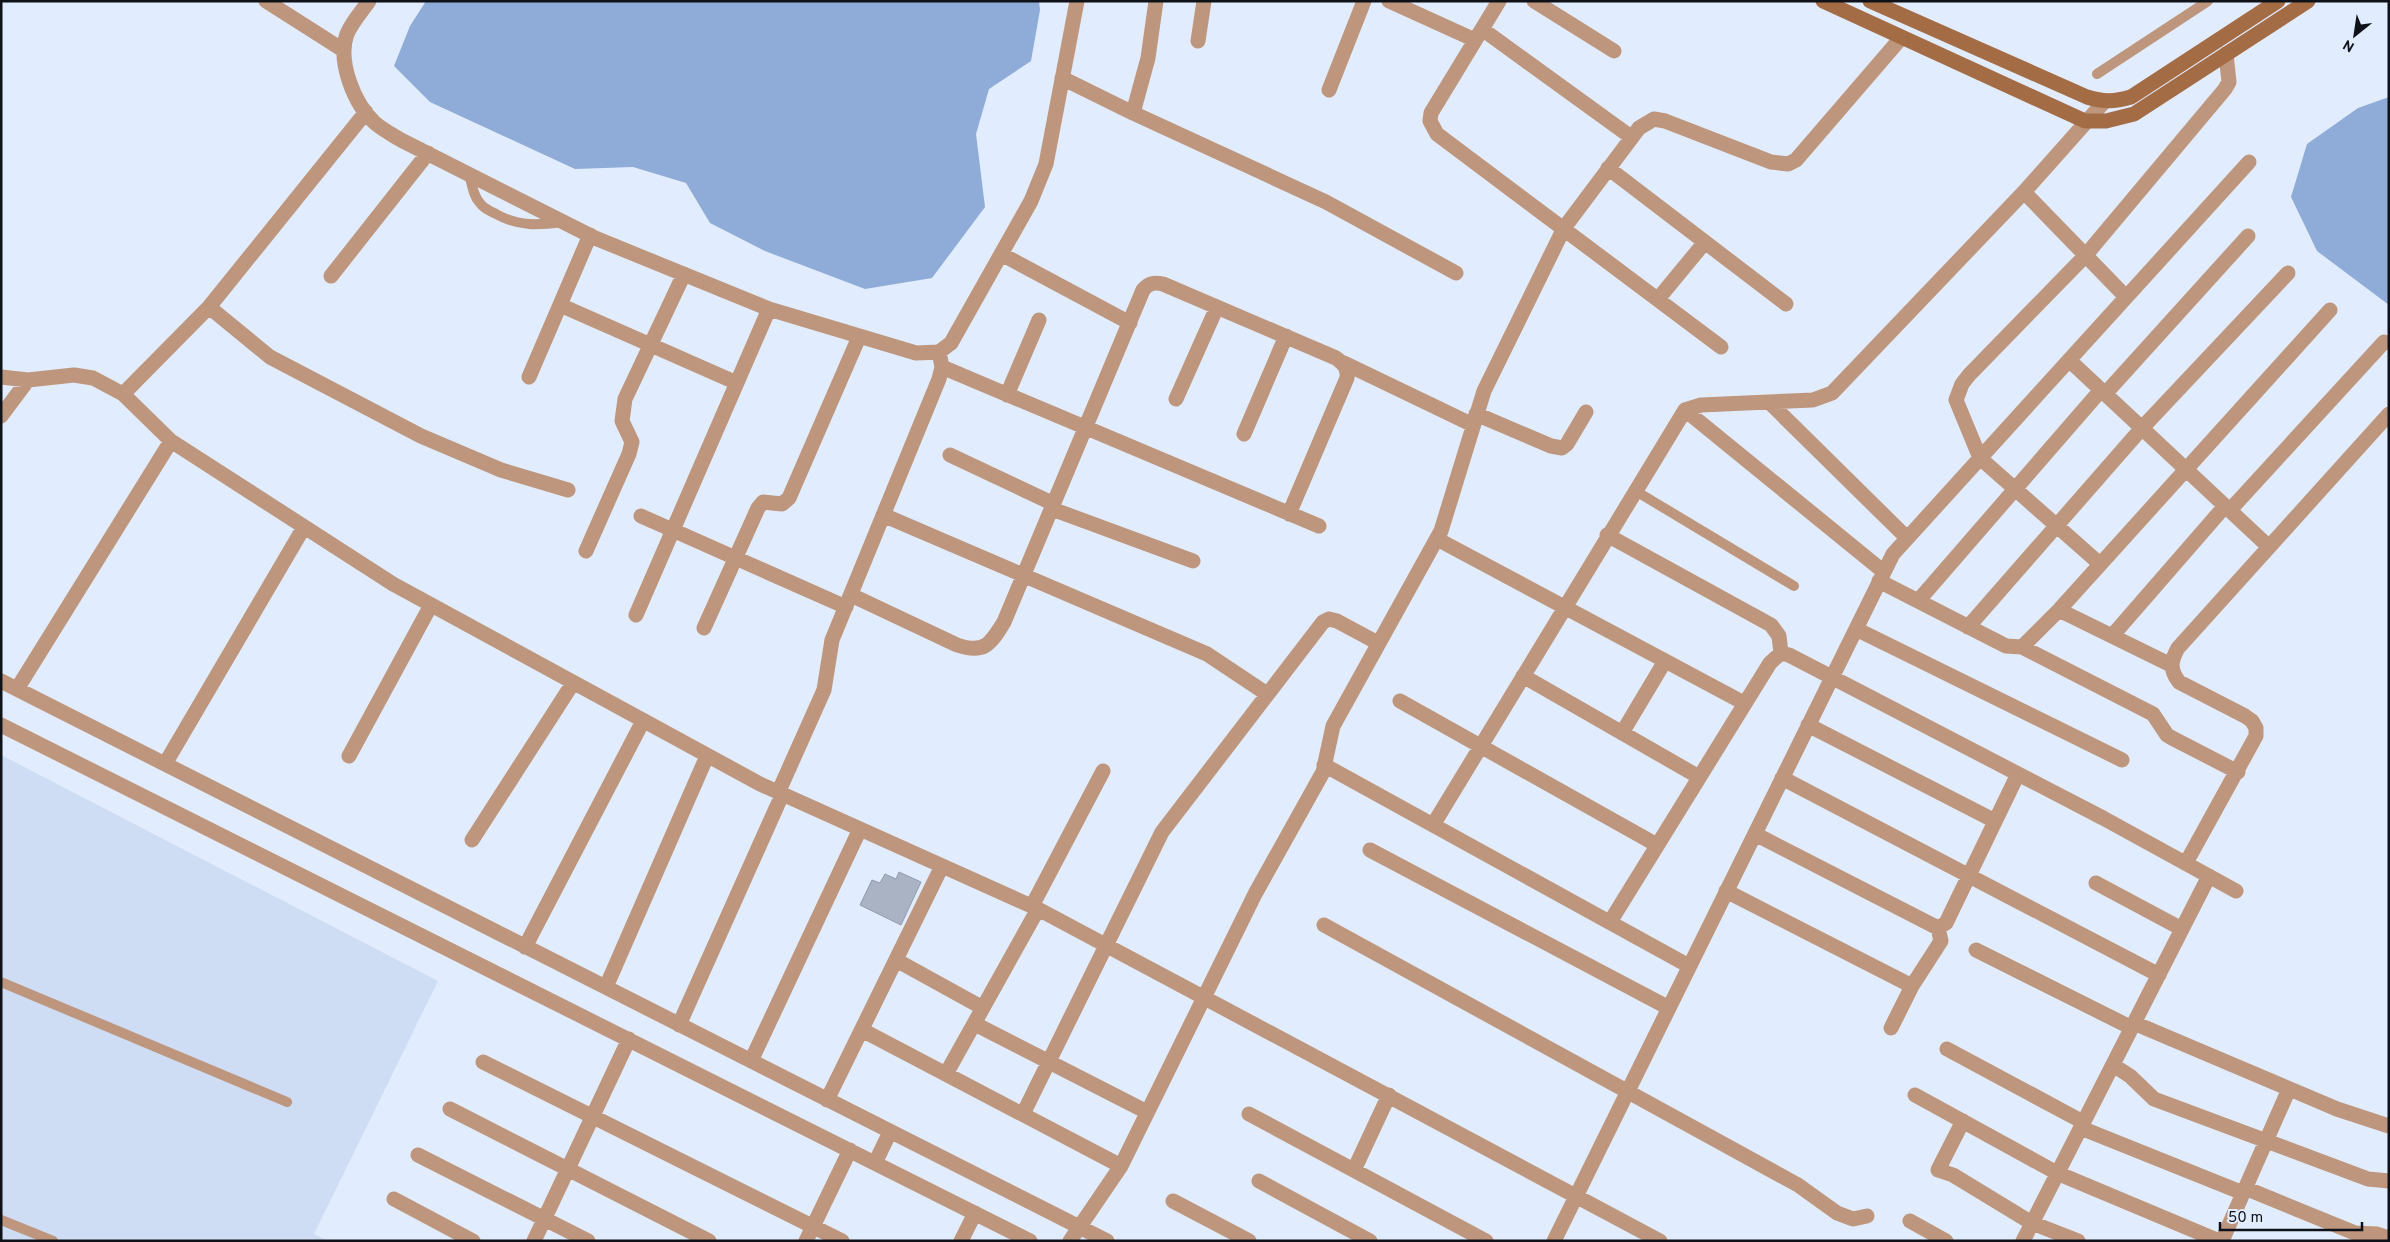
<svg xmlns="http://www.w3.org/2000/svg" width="2390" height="1242" font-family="Overpass,sans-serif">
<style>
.built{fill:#ceddf4}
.water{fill:#8fabd7}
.building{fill:#a9b3c4;stroke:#919bab}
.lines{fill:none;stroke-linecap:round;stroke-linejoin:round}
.lane{stroke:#bd967d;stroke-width:10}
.street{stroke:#bd967d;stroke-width:15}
.secondary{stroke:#a46c45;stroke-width:15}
</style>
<rect width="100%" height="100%" fill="#e1ecfe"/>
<!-- built -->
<path class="built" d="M1,755L438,981L314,1234L328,1241H1Z"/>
<!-- water -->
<path class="water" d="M426,1H1039L1040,10L1031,61L989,89L976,134L985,207L932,278L865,289L765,251L710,223L686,183L633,167L575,169L430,102L394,66L410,26Z
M2389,97V305L2317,251L2291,197L2307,144L2358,108Z"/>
<!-- building -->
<path class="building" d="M899,872L921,882L901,925L860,905L872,880L880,883L885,874L896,879Z"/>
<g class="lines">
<!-- lane -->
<path class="lane" d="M2097,74L2208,1
M469,174C472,184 473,196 480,203C484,209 490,211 496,214C519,227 539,225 564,222
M1634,490L1794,586
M1,982L287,1102
M1,1220L53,1241"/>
<!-- street -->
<path class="street" d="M266,1L343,50
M369,1C362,11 352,22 347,34C337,61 354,104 375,123C383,130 393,135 401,140L595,238L769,309L916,353L939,352L951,343L1031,201L1046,164L1077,1
M1389,1L1475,40
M1499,1L1431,113L1430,121L1437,134L1721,347
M1534,1L1614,51
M1482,29L1631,137
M1198,41L1204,1
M1062,78L1133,113L1326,202L1456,273
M1329,90L1364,1
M1133,113L1148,58L1156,1
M1608,168L1786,304
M2024,192L2126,297
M1001,254L1130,323
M331,276L428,153
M1658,299L1705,242
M560,305L737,383
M209,307L270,357L421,436L501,470L568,490
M2069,360L2269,547
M1344,363L1473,425
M942,367L1319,526
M1,377L28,380L74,375L93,378L123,394L171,441L393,584L760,784L1038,909L1660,1241
M529,377L590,235
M123,394L209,307L366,112
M2105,394L2248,236
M1007,395L1039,320
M1176,399L1217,307
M1769,402L1907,538
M1685,410L1884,572
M1476,414L1551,446L1562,448L1567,444L1586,412
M1,416L28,380
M1244,434L1286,336
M950,455L1054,504
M1052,509L1193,561
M2230,510L2384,342
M883,515L1207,654L1267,694
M641,516L846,607
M1607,535L1771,625L1779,636L1781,653
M1437,539L1744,703
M586,551L629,454L632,442L622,421L625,399L684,274
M2100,564L1980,458L1956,400L1962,384L1969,375L2085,256L2225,89L2229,82L2226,54
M1879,581L2006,646L2022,647L2059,610L2330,310
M851,595L957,645C984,654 990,645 1004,622L1143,290C1149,283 1154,282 1163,284L1336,358C1344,364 1348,368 1347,378L1289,514
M1918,601L2101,390
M2059,610L2171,665
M636,615L769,309
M1968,627L2142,428L2288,273
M704,628L758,508L763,502L782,504L789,498L859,337
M1856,629L2122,760
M2112,636L2225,506
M2022,647L2153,714L2167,735L2172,738L2238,772
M1523,676L1699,777
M1,681L1107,1241
M17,689L171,441
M1400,701L1657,845
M1,725L1030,1241
M1808,725L1995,821
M1622,733L1665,661
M349,756L431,605
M165,764L304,527
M1324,765L1689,966
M1782,778L2159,975
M778,793L824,690L832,640L939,379L942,367L939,352
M1433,825L1685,410L1701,405L1813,400L1832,393L2024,192L2104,102
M1755,834L1938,928L1946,923L2018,774
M472,840L573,683
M1370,850L1669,1008
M2186,863L2256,736V728L2252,721L2245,716L2179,682C2170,670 2170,662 2178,648L2389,414
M2096,883L2182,929
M1726,891L1912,986
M1032,906L1103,771
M1610,922L1770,663L1781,653L1789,655L2103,818L2236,891
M1324,925L1798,1185L1837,1213L1853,1219L1867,1216
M525,947L643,721
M1976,950L2132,1028
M896,960L983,1008
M606,987L707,756
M2134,1023L2337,1109L2389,1126
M975,1024L1147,1112
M679,1025L782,795
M1891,1028L1912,986L1941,941L1938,928
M862,1030L1121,1166
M1947,1049L2083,1122
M751,1061L860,829
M483,1062L842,1241
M2113,1065L2130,1076L2154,1099L2368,1179L2389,1181
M946,1074L1038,909
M1915,1095L2057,1173L2219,1241
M827,1100L942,866
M450,1109L709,1241
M1023,1114L1162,832L1323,622L1329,619L1337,621L1378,643
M1249,1114L1486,1241
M1963,1121L1938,1170L1953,1175L2032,1223L2078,1241
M2081,1128L2243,1193
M418,1155L588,1241
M875,1163L890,1132
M1354,1170L1389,1095
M1259,1181L1370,1241
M2245,1188L2355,1233L2377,1234L2389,1238
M394,1199L473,1241
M1173,1201L1249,1241
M1910,1221L1946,1241
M534,1241L629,1039
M806,1241L850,1150
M961,1241L975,1213
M1070,1241L1121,1166L1255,894L1323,772L1333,726L1441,531L1484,391L1564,228L1639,128L1654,119L1665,121L1771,162L1788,164L1796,160L1901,38
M1554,1241L1893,554L2249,162
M2023,1241L2209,876
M2222,1241L2289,1089"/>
<!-- secondary -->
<path class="secondary" d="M1823,1L2085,121H2106L2134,114L2308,1
M1870,1L2087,97C2103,102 2114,102 2131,97L2278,1"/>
</g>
<!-- border -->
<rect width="2390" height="1242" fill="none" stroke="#0f1218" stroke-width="5"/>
<!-- north arrow -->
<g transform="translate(2355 35) rotate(210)" stroke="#e1ecfe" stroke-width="4" paint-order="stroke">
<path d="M0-4L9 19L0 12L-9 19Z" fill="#0f1218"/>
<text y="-8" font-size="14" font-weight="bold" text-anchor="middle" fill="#0f1218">N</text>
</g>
<!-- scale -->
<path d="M2220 1222v8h142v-8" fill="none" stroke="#0f1218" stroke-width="2.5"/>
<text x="2228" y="1222" font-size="15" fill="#0f1218" stroke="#e1ecfe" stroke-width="4" paint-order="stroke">50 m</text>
</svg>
